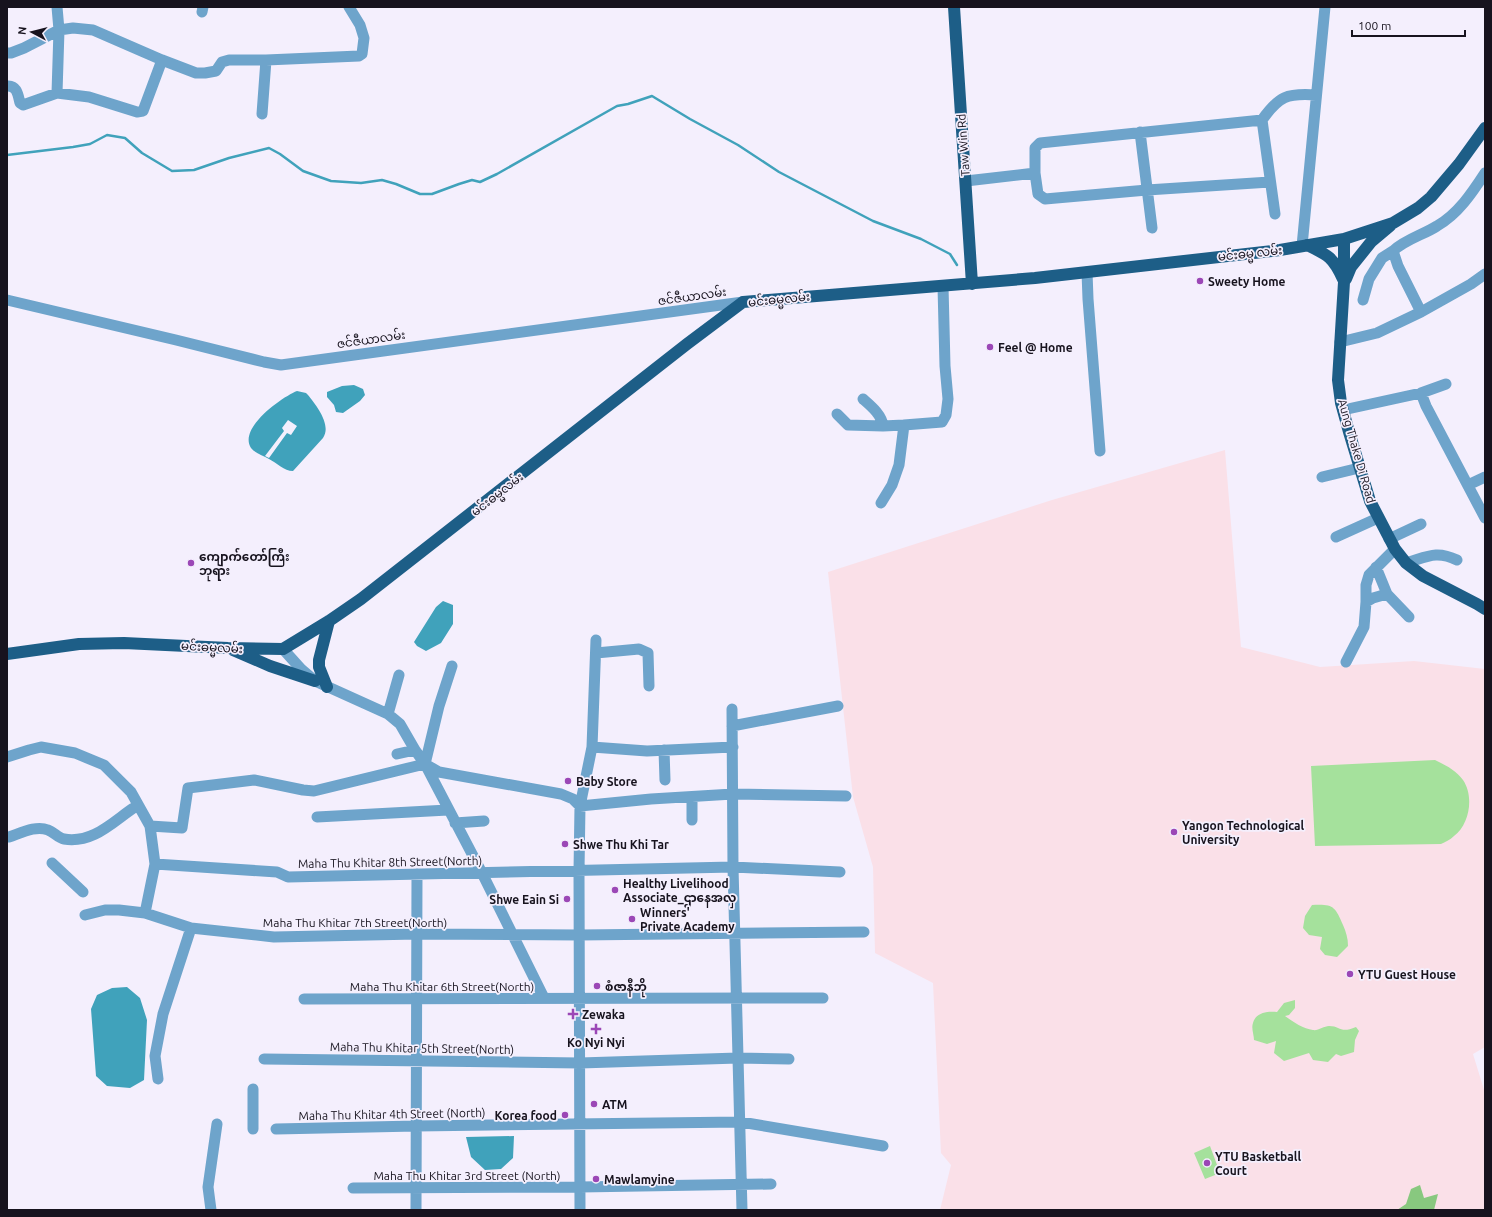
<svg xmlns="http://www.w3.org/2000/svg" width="1492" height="1217" font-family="Ubuntu,'Noto Sans Myanmar',sans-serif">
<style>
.education{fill:#fae0e8}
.green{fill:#a5e19c}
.forest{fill:#88c87f}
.water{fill:#40a2bb}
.pier{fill:#f4effd}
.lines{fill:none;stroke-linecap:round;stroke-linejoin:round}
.stream{stroke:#40a2bb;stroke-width:2.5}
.minor{stroke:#6ea4cb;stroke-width:11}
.major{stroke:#1d5e87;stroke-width:12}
.poi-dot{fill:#9b47b6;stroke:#f4effd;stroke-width:1.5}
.labels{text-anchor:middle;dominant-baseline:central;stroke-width:3.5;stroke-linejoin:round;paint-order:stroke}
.street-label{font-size:12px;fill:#17131e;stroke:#f4effd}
.poi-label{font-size:12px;font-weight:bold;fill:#17131e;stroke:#f4effd;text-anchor:start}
</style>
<rect width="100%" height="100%" fill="#f4effd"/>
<!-- education -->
<path class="education" d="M1225,450L1241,647L1320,667L1414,661L1485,669V1047L1473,1054L1485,1093V1210H940L951,1165L941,1153L933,983L875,953L873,867L853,797L828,572L1052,500Z"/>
<!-- green -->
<path class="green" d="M1435,760C1445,765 1456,770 1463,780C1474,796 1470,824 1454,836C1450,840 1445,842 1441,844L1315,846L1311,766Z
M1312,905C1333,904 1335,906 1343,925C1346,932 1348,938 1348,946L1337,957L1325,955L1320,949L1322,937L1309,935L1303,928L1305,916Z
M1295,1000V1008L1289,1015L1285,1016C1293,1022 1304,1029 1313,1030C1318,1031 1324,1026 1329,1026C1341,1026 1340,1034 1356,1027L1359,1031L1355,1040L1354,1052L1341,1056L1336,1054L1328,1062L1313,1060L1309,1053L1284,1061L1274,1053L1276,1041L1267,1044L1254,1040C1254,1035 1251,1028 1253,1023C1256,1012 1268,1011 1277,1012L1284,1003Z
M1210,1146L1220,1173L1205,1179L1194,1153Z"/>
<!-- forest -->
<path class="forest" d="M1420,1185L1424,1198L1438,1194L1434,1210H1397L1406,1204L1411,1189Z"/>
<!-- water -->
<path class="water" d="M354,385L363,389L365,395L360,401L343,413L336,412L334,405L327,397V392L342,386Z
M297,391L306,393L308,395C316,405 332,425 323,438L293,471C284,471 277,463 269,459C263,455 256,454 251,448C238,428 282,397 297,391Z
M443,601L453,605V624L441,643L426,651L417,646L414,642L436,607Z
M127,987L140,998L147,1020L144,1080L130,1088L107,1086L96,1076L91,1009L97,995L112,988Z
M514,1136L513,1158L501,1169L485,1170L471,1157L466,1137Z"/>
<!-- pier -->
<path class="pier" d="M288,420L297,426L291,435L287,433L269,458L265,456L284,431L282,428Z"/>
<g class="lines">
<!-- stream -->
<path class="stream" d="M7,155L73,147L90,144L107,135L125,138L142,153L172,171L194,170L229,158L269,148L280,154L303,171L331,181L361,183L382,180L396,184L420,194H432L459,184L472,180L480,182L497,174L617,106L628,104L652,96L690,119L738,145L779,172L873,221L921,239L950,254L957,265"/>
<!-- minor -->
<path class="minor" d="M57,7L59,30L57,93
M202,12L203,7
M7,53H11L24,48L59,30L73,28L93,30L162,60L196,73H205L216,71L222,62L229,60H266L359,56L362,54L364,38L360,25L349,7
M7,86C17,85 18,95 20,103L23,105L57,93L89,97L137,112L143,111L162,60
M262,114L266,60
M1140,132L1152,228
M1035,173V148L1040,143L1262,120
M966,181L1035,173L1038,194L1045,199L1147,190L1270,182
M1275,214L1262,120C1279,96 1287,93 1316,95
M1302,246L1325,7
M1087,272L1088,299L1100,451
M7,300L176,340L264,362L281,365L743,302
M1363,300L1369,279L1382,258L1393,251
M1421,312L1398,266L1393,251C1406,239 1423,235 1437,226C1458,214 1472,193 1485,173
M1340,342L1377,333L1421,312L1471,284L1485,274
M1421,393L1426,406L1485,518
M863,399C871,406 882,415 883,426L904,425
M1343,410L1421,393L1446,384
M837,414L848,425L883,426
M1322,477L1359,468
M1468,485L1485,477
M881,503L892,485L899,465L904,425L942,422L946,415L948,399L945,366L943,286
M1336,537L1378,518
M1389,539L1421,524
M1406,563C1427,557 1436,550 1457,560
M1376,567L1387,594L1409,617
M1366,602V585L1369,575L1395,549
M596,640L592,747L580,806L651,799L733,794L846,796
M283,649L301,669L315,681L388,714L400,724L415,750L425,764L439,772L561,794L573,799L580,806L579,871L580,1210
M596,653L639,649L648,653L649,686
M1346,662L1364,627L1366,602L1373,598L1387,594
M732,709L733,867L742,1210
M388,714L399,675
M732,726L838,706
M592,747L647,751L733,747
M664,750L665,780
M397,754L415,750
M7,757L29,750L41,747L75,753L104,765L131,792L150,826L155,864L145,913
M425,764L482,873L544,998
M425,764L439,706L452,666
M317,817L448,810
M692,820V797
M455,823L484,821
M150,826L182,828L188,788L254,780L303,790L314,791L425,764
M9,837C21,833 36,825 48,830C54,832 58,838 64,839C95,844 115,819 138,805
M52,863L83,892
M155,864L277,872L288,877L733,867L840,872
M85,915L105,910H119L145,913L191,928L274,937L417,934L579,935L864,932
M304,999L823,998
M264,1059L580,1063L738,1058L789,1059
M158,1079L155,1056L163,1014L191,928
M253,1129V1089
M276,1129L416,1126L741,1122L883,1146
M353,1188L580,1187L771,1184
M211,1210L208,1187L217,1124
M416,1210L417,874"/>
<!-- major -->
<path class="major" d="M954,7L972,284
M1344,239V282L1338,380L1341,403L1349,432L1370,501L1395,549L1406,563L1423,576L1477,604L1485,609
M1307,245C1328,255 1333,257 1343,279
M1346,279L1351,267L1371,242L1390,226
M233,650L270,666L315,681
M7,654L79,644L124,643L228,648L283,649L329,621L361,599L687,344L743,302L1035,278L1280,250L1344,239L1393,223L1418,208L1431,197L1459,164L1485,128
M327,687L319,667V660L329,621"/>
</g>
<!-- markers -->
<g class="poi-dot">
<circle cx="1200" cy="281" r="4"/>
<circle cx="990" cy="347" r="4"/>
<circle cx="191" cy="563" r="4"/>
<circle cx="568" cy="781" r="4"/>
<circle cx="1174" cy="832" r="4"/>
<circle cx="565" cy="844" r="4"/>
<circle cx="615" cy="890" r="4"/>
<circle cx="567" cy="899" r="4"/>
<circle cx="632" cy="919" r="4"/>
<circle cx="1350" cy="974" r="4"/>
<circle cx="597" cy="986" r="4"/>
<path d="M571 1008h4v4h4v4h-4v4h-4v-4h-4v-4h4z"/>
<path d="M594 1023h4v4h4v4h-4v4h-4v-4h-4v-4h4z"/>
<circle cx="594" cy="1104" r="4"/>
<circle cx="565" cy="1115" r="4"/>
<circle cx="1207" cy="1163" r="4"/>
<circle cx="596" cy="1179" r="4"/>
</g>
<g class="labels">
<!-- street labels -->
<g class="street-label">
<text transform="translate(963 145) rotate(-94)">Taw Win Rd</text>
<text transform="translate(1250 253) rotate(-6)">မင်းဓမ္မ လမ်း</text>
<text transform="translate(692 296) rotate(-8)">ဇင်ဇီယာလမ်း</text>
<text transform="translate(779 299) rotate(-6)">မင်းဓမ္မလမ်း</text>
<text transform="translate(371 339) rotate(-8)">ဇင်ဇီယာလမ်း</text>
<text transform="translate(1357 451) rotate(74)">Aung Thake Di Road</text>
<text transform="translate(497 494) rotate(-38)">မင်းဓမ္မလမ်း</text>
<text transform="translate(212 647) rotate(3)">မင်းဓမ္မလမ်း</text>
<text transform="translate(390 862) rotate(-1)">Maha Thu Khitar 8th Street(North)</text>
<text x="355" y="922">Maha Thu Khitar 7th Street(North)</text>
<text x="442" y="986">Maha Thu Khitar 6th Street(North)</text>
<text transform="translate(422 1048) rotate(1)">Maha Thu Khitar 5th Street(North)</text>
<text transform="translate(392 1114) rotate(-1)">Maha Thu Khitar 4th Street (North)</text>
<text x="467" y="1175">Maha Thu Khitar 3rd Street (North)</text>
</g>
<!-- poi labels -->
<g class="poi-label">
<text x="1208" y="281">Sweety Home</text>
<text x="998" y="347">Feel @ Home</text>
<text x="199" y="556">ကျောက်တော်ကြီး<tspan x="199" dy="14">ဘုရား</tspan></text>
<text x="576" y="781">Baby Store</text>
<text x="1182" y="825">Yangon Technological<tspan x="1182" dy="14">University</tspan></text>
<text x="573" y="844">Shwe Thu Khi Tar</text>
<text x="623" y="883">Healthy Livelihood<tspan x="623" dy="14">Associate_ဌာနေအလှ</tspan></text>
<text x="559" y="899" text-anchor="end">Shwe Eain Si</text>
<text x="640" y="912">Winners'<tspan x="640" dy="14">Private Academy</tspan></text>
<text x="1358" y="974">YTU Guest House</text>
<text x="605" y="986">စံဇာနီဘို</text>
<text x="582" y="1014">Zewaka</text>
<text x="596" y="1042" text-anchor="middle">Ko Nyi Nyi</text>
<text x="602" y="1104">ATM</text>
<text x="557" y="1115" text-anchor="end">Korea food</text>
<text x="1215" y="1156">YTU Basketball<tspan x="1215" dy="14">Court</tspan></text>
<text x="604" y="1179">Mawlamyine</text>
</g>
</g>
<!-- border -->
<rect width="1492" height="1217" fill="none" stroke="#17131e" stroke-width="16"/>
<!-- north arrow -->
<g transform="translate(32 32) rotate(277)" stroke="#f4effd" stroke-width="3" paint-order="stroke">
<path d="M0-3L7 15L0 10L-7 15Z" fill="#17131e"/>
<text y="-6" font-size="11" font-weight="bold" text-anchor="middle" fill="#17131e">N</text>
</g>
<!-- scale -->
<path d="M1352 30v6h113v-6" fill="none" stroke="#17131e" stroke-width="2"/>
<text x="1358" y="30" font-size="12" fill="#17131e" stroke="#f4effd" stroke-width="3" paint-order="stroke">100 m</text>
</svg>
